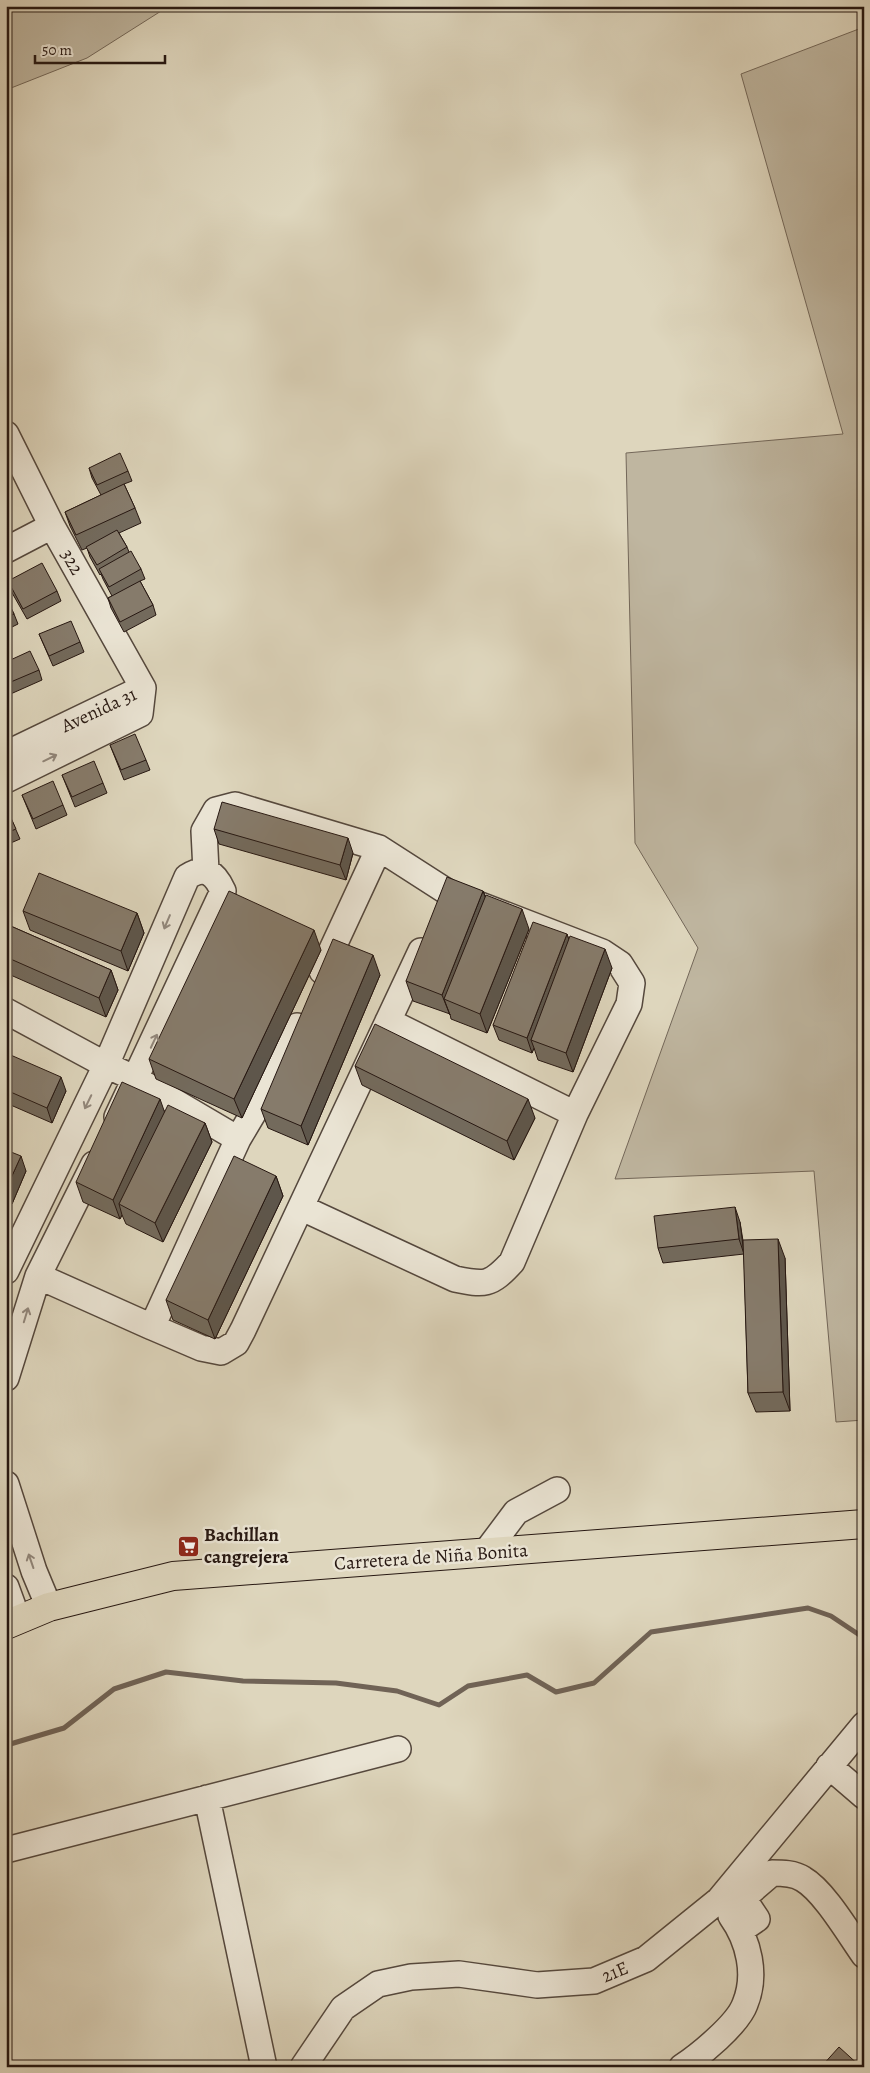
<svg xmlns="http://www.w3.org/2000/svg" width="870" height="2073" font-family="Alegreya,serif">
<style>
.green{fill:#bfb6a0;stroke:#736759}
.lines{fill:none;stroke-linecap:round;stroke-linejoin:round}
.stream{stroke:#706356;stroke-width:5}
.minor-casing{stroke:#55483d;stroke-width:28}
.major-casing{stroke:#271812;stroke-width:30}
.minor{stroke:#eae4d4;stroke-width:25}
.major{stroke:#ded6bd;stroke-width:28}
.wall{fill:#736a5c;stroke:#271812}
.shaded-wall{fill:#5e564b;stroke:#271812}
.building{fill:#867b6b;stroke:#271812}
.oneway{stroke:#92887d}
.labels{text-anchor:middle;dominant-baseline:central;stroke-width:5;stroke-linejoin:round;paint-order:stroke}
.street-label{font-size:19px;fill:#271812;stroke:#eae4d4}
.poi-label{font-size:19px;font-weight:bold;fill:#271812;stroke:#eae4d4;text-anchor:start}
</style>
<rect width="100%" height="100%" fill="#ded6bd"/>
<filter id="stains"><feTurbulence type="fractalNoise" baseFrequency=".004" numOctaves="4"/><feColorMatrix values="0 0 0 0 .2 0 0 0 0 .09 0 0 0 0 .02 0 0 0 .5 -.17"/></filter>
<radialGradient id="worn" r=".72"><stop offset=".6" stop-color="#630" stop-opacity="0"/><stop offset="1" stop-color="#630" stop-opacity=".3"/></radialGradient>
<!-- green -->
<path class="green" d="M6,6H169L87,58L6,90Z
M864,27V1420L836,1422L814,1171L615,1179L698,948L635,843L626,453L843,434L741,74Z"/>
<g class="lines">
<!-- stream -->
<path class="stream" d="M6,1744L7,1745L64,1728L114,1689L166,1672L243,1681L336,1683L397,1691L439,1705L468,1686L527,1675L556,1692L594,1683L651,1632L808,1608L831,1616L864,1638"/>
<defs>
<path id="minor" d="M6,434L52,526L143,688
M6,550L52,526
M6,754L143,688
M6,780L140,714L143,688
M206,871L204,831L216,810L235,805L379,848L449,893L602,952L620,964L632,983L629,1004L575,1114L512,1262C490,1286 485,1285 455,1279L302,1208
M322,971L379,848
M6,1011L106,1065L136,1079L238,1139
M388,1021L575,1114
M297,1026L270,1085L238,1139L152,1327L201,1348L221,1352L236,1343L243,1330L421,951
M6,1271L106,1065L187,877C205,865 215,873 223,891L117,1117
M38,1276L152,1327
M6,1378L38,1276L94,1164
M6,1484L34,1571L49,1607
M486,1552L516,1512L557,1490
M6,1587L18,1620
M829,1766L864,1796
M207,1798L264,2067
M6,1850L398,1749
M741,1930L757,1919L743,1898L772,1873C782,1873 794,1873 803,1879C824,1891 849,1934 864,1955
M303,2067L343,2008L378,1984L411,1977L459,1974L537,1985L594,1981L646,1959L719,1900L864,1725
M682,2067C700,2055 738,2024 745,2004C757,1975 749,1941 731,1916"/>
<path id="major" d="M6,1625L49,1607L173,1576L864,1524"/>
</defs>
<!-- minor casing -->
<use href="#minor" class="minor-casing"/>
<!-- major casing -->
<use href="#major" class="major-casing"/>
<!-- minor -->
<use href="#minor" class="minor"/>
<!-- major -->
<use href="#major" class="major"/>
</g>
<!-- wall -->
<path class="wall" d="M89,468L128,471L132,481L124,484L135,508L141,523L119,533L127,547L129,552L141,569L145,579L140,581L153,605L156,615L124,632L111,608L108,598L112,596L103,579L101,574L100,575L90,557L87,548L82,550L70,526L65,512L101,495L92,478Z
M8,581L57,591L61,601L27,619L11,591Z
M6,598L14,614L18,624L6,630Z
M39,634L80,642L84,652L53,666Z
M6,662L39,670L42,680L6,696Z
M110,745L146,760L150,770L124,780Z
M62,775L103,783L107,793L75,807Z
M22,795L63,805L67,815L36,829Z
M6,807L20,839L6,845Z
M214,829L353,853L346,880L219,844Z
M483,891L486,897L529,929L487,1033L451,1019L450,1014L413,1001L406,981Z
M23,911L137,913L144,933L128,971L30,930Z
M6,924L111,970L118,990L106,1017L6,973Z
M567,934L569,940L612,968L573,1072L538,1060L534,1048L532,1053L499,1040L493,1025Z
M321,950L242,1118L156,1079L149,1059Z
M380,975L308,1145L268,1128L261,1109Z
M6,1053L66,1091L52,1123L6,1103Z
M355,1066L535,1118L514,1160L362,1085Z
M164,1112L205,1123L212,1142L163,1242L126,1224L122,1215L120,1219L83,1202L76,1182Z
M6,1150L26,1171L12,1204L6,1202Z
M276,1176L283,1196L215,1339L173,1320L166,1300Z
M740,1222L744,1247L785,1258L790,1411L756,1412L748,1393L744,1254L663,1263L658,1248Z"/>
<!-- shaded-wall -->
<path class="shaded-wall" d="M6,496L9,502L6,504Z
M348,838L353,853L346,880L340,865Z
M483,891L490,910L444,999L450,1015L442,995Z
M522,909L529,929L487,1033L480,1014Z
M137,913L144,933L128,971L121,951Z
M314,930L321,950L242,1118L234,1099Z
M567,934L572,949L531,1040L534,1048L532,1053L527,1038Z
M605,949L612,968L573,1072L566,1053Z
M373,955L380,975L308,1145L301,1126Z
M111,970L118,990L106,1017L99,998Z
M61,1077L66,1091L52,1123L47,1108Z
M160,1099L167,1119L119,1204L122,1215L120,1219L113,1200Z
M528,1099L535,1118L514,1160L507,1141Z
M205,1123L212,1142L163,1242L155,1223Z
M21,1156L26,1171L12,1204L6,1189Z
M276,1176L283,1196L215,1339L208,1320Z
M735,1207L740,1222L744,1254L739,1239Z
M778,1239L785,1258L790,1411L783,1392Z"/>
<!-- building -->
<path class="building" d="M120,453L128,471L97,485L89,468Z
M124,484L135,508L76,535L65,512Z
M117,530L127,547L97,565L86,547Z
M131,551L141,569L109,587L99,569Z
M42,563L57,591L23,609L8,581Z
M140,581L153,605L120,622L108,598Z
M6,598L14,614L6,618Z
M71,621L80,642L49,656L39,634Z
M30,651L39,670L6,684V662Z
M135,734L146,760L121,770L110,745Z
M94,761L103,783L72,797L62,775Z
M53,781L63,805L33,819L22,795Z
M222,802L348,838L340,865L214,829Z
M6,807L16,829L6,833Z
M39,873L137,913L121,951L23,911Z
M447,877L483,891L442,995L406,981Z
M229,891L314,930L234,1099L149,1059Z
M486,895L522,909L480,1014L444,999Z
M533,922L567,934L527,1038L493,1025Z
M6,924L111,970L99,998L6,957Z
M570,936L605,949L566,1053L531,1040Z
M333,939L373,955L301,1126L261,1109Z
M375,1024L528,1099L507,1141L355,1066Z
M6,1053L61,1077L47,1108L6,1090Z
M122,1082L160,1099L113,1200L76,1182Z
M168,1105L205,1123L155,1223L119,1204Z
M6,1150L21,1156L6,1189Z
M234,1156L276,1176L208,1320L166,1300Z
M735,1207L739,1239L658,1248L654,1216Z
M778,1239L783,1392L748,1393L743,1240Z
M839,2047L861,2067H821Z"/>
<!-- one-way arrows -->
<defs><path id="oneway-shaft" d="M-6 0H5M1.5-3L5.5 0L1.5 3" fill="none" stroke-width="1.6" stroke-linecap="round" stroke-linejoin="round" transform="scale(1.25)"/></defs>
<g class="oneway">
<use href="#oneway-shaft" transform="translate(50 758) rotate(-26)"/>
<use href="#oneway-shaft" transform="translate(167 922) rotate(113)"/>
<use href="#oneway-shaft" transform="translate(154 1041) rotate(-65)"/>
<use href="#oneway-shaft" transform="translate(88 1102) rotate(116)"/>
<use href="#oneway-shaft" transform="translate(26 1315) rotate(-73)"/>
<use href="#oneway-shaft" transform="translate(31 1561) rotate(-109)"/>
</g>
<!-- icons -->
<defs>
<symbol id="supermarket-square" viewBox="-11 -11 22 22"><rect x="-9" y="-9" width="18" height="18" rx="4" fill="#8f2418" stroke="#eae4d4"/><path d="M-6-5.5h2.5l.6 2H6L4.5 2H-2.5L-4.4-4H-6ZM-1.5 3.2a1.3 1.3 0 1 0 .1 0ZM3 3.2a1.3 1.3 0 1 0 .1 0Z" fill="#fff"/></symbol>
</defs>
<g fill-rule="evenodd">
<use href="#supermarket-square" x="176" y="1534" width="25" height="25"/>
</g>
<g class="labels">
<!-- street labels -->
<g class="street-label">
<text transform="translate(72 562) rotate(61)">322</text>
<text transform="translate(99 710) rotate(-25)">Avenida 31</text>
<text transform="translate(431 1557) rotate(-4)">Carretera de Niña Bonita</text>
<text transform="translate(615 1972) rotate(-23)">21E</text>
</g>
<!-- poi labels -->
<g class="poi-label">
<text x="204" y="1535">Bachillan<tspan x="204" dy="22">cangrejera</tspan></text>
</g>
</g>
<!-- margin -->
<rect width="870" height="2073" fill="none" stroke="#ded6bd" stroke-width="25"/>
<rect x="8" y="8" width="855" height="2058" fill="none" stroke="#271812" stroke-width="2.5"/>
<rect x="12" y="12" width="845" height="2048" fill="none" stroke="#271812"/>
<!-- scale -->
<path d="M35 55v8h130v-8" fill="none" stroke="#271812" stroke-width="2.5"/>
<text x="42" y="55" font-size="15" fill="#271812" stroke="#eae4d4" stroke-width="4" paint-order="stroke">50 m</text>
<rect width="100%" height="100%" filter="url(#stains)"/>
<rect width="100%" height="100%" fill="url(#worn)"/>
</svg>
